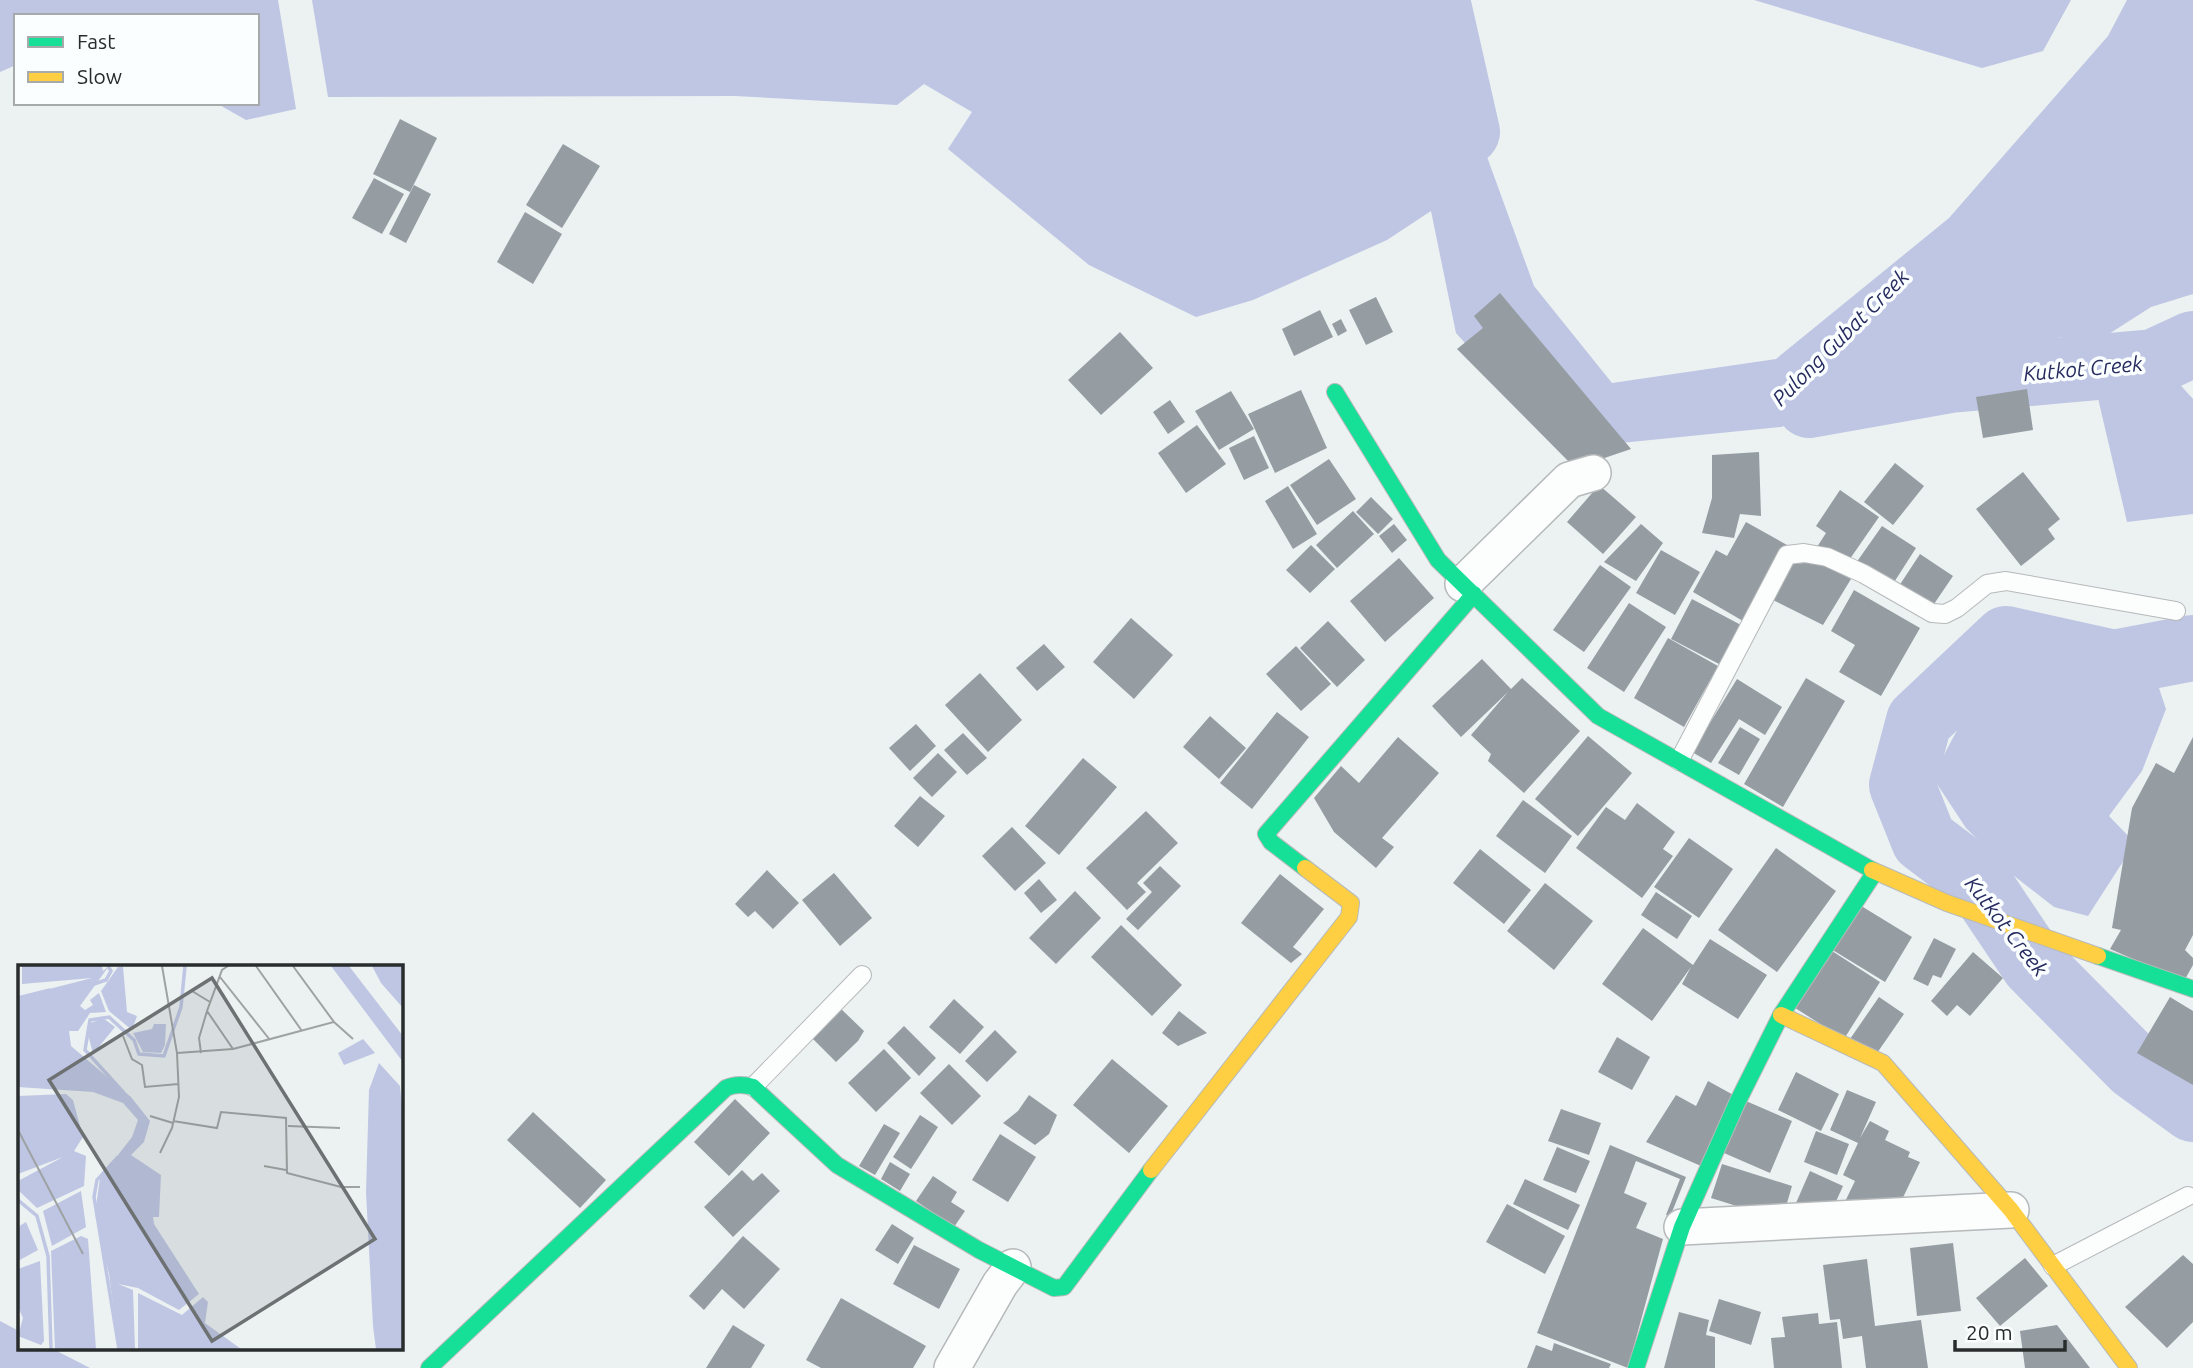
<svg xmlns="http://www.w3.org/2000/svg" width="2193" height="1368" font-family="Ubuntu,sans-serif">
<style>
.water{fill:#bec6e3}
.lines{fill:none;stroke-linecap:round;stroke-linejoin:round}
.river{stroke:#bec6e3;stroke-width:66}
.building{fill:#959da3}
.lane-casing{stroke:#b6b9ba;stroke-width:20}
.street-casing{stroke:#b6b9ba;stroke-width:38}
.fast-casing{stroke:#b6b9ba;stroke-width:18}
.slow-casing{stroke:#b6b9ba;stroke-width:18}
.lane{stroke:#fcfdfd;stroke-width:18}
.street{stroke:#fcfdfd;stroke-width:35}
.fast{stroke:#16e098;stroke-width:16}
.slow{stroke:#ffcf43;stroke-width:16}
.labels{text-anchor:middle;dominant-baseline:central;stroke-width:7;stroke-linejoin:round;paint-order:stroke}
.water-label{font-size:21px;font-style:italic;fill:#262b5f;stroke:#fbfeff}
.inset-river{fill:none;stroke:#bec6e3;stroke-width:3.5}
.inset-road{fill:none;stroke:#9ea2a3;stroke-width:2}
.view{fill:#6d7172;fill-opacity:0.15;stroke:#6d7172;stroke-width:3.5}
.inset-edge{fill:none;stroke:#292c2d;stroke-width:3.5}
</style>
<rect width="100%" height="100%" fill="#ecf1f2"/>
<!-- water -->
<path class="water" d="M0,0H278L296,109L246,120L216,103H257V16H16V65L0,72Z
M312,0H1430L1534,286L1612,383L1776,359L1949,218L2108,36L2127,0H2193V294L2151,307L2101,339L2060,337L1781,427L1561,449L1456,333L1431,211L1387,240L1253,300L1196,317L1089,265L948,149L972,112L924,84L897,105L735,96L328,97Z
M1754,0H2071L2043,51L1982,68Z
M2174,378L2193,399V514L2127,522L2097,394Z
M2035,665L2108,687L2157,682L2166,709L2142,771L2109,816L2135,843L2088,916L2054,907L2013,875L1966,828L1933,778C1947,749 1977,684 2007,670C2015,667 2027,666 2035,665Z
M0,1321L19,1331V1349H53L90,1368H0Z"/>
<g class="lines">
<!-- river -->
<path class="river" d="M1437,0L1467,132
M1809,405L1950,380L2154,362L2193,344
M2193,648L2114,663L2006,639L1919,721L1902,785L1924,840L1977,880L2034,965L2135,1067L2193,1109"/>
</g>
<!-- building -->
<path class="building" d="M400,119L437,138L410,192L373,174Z
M563,144L600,166L562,228L526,205Z
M374,178L404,194L382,234L352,218Z
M414,185L431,194L406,243L389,234Z
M525,212L562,234L533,284L497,262Z
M1500,293L1631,449L1575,468L1457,349L1483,328L1474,316Z
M1376,297L1393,332L1366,345L1349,310Z
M1320,310L1333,337L1294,356L1282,329Z
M1341,319L1347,331L1338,336L1332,324Z
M1120,332L1153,368L1101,415L1068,380Z
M2027,389L2033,430L1983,438L1976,397Z
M1301,390L1327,448L1275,473L1248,414Z
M1231,391L1254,429L1219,450L1195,411Z
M1170,400L1185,422L1168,434L1153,412Z
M1197,425L1226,464L1186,493L1158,453Z
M1254,436L1269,468L1244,480L1229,448Z
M1759,452L1761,516L1740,514L1734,538L1702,533L1712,498V455Z
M1329,459L1356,499L1317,525L1290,485Z
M1895,463L1924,486L1893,525L1864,502Z
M2023,472L2060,519L2048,529L2055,539L2021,566L1976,509Z
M1599,485L1636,517L1603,554L1567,522Z
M1288,486L1317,534L1293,549L1265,501Z
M1840,490L1879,517L1845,566L1817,547L1826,533L1816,526Z
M1371,497L1393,519L1378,534L1356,512Z
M1353,511L1374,534L1337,568L1316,545Z
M1746,522L1787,545L1743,621L1693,592L1716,550L1727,556Z
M1394,524L1407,540L1392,553L1379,536Z
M1641,524L1663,543L1636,581L1604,562Z
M1882,526L1916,548L1891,587L1856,563Z
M1311,545L1335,569L1310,593L1286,570Z
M1661,550L1700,572L1675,615L1636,593Z
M1920,554L1953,576L1932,607L1899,586Z
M1399,558L1434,598L1385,642L1350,601Z
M1817,562L1851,579L1823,625L1771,599L1791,564Z
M1600,565L1631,587L1584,652L1553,630Z
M1854,590L1920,628L1881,696L1839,672L1855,645L1831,631Z
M1692,599L1741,625L1719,664L1671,639Z
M1629,603L1666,627L1624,692L1587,668Z
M1131,618L1173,655L1134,699L1093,662Z
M1328,621L1365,660L1337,687L1300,648Z
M1668,638L1718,666L1684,727L1634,698Z
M1044,644L1065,667L1037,691L1016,668Z
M1296,646L1331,684L1301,711L1266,674Z
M1482,659L1511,689L1522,678L1580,731L1524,793L1488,761L1491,754L1471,735L1508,692L1461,737L1432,706Z
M980,673L1022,720L988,752L945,705Z
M1806,678L1845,701L1783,807L1744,784Z
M1737,679L1782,707L1765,735L1739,719L1711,763L1692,752Z
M1277,712L1309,737L1252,809L1220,783Z
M1210,716L1246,748L1219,779L1183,747Z
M916,724L936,746L910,771L889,748Z
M1740,727L1760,739L1739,775L1718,763Z
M963,733L987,758L967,775L944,750Z
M1588,736L1632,773L1578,836L1535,799Z
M1398,737L1439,773L1382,838L1394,847L1376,868L1334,832L1314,798L1341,766L1359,783Z
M2193,737V935L2185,950L2193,958V965L2184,981L2110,949L2121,930L2112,928L2132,808L2156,763L2174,773Z
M938,753L957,772L932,797L913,778Z
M1083,758L1117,787L1059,855L1025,826Z
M920,796L945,816L918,847L894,826Z
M1523,800L1572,836L1545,873L1496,836Z
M1637,803L1675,832L1663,849L1673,856L1642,898L1576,848L1606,807L1625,820Z
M1146,811L1178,843L1137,883L1146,892L1127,910L1086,868Z
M1012,827L1046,863L1015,891L982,856Z
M1689,838L1733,869L1699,918L1654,887Z
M1776,848L1836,891L1777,972L1718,930Z
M1480,849L1531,890L1504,924L1453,883Z
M1160,866L1181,886L1138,930L1126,919L1152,892L1143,883Z
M767,870L799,903L773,929L755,911L748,917L735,904Z
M834,873L872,918L840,946L802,900Z
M1280,874L1324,909L1293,947L1302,954L1291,963L1241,923Z
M1039,879L1057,900L1041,913L1024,893Z
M1545,883L1593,921L1554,970L1507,931Z
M1075,891L1101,918L1056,964L1029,938Z
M1656,892L1692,916L1677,939L1641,915Z
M1858,904L1912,937L1885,982L1831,949Z
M1121,925L1182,985L1152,1016L1091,957Z
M1643,928L1693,965L1710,939L1767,975L1738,1019L1682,984L1691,967L1652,1021L1602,984Z
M1934,938L1956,949L1941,978L1933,975L1928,986L1913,979Z
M1829,949L1880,982L1844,1039L1792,1006Z
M1973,952L2003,978L1970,1016L1957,1005L1947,1016L1931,1001Z
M1879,997L1904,1014L1875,1056L1850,1039Z
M2170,997L2193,1011V1085L2137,1053Z
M954,999L984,1027L960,1054L929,1027Z
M839,1007L864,1031L858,1041L836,1062L810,1036Z
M1179,1011L1207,1033L1178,1046L1162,1033Z
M904,1026L936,1058L919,1076L887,1043Z
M995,1030L1017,1052L987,1082L965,1061Z
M1617,1037L1650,1057L1632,1090L1598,1072Z
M884,1049L911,1078L876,1112L848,1083Z
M1112,1059L1168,1106L1129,1153L1073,1105Z
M949,1064L981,1096L952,1125L920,1093Z
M1796,1072L1839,1094L1821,1131L1778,1110Z
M1708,1081L1737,1097L1701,1166L1646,1142L1676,1095L1696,1106Z
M1847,1090L1876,1102L1860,1138L1870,1121L1889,1131L1885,1140L1910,1152L1908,1157L1920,1162L1897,1210L1839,1214L1855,1181L1843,1175L1858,1143L1830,1130Z
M1029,1095L1057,1115L1049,1134L1035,1145L1003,1123L1018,1111Z
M735,1099L770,1133L729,1176L694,1142Z
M1746,1101L1792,1121L1770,1173L1724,1153Z
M1561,1109L1601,1123L1589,1155L1548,1141Z
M533,1112L606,1180L580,1208L507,1140Z
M920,1115L938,1127L911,1169L893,1157Z
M884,1124L900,1133L875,1175L859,1166Z
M1816,1131L1849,1144L1837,1175L1804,1162Z
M1000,1134L1036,1157L1008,1202L972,1180Z
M1610,1145L1686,1177L1670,1217L1666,1215L1680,1179L1636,1161L1624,1193L1647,1203L1636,1228L1663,1239L1628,1368L1537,1333Z
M1557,1147L1590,1161L1576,1193L1543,1180Z
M890,1162L910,1174L900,1191L881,1179Z
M1722,1164L1792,1186L1782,1220L1711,1198Z
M742,1170L753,1181L762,1173L780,1191L733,1237L704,1207Z
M1810,1171L1843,1186L1829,1217L1796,1203Z
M933,1176L957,1192L951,1202L965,1211L954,1227L916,1201Z
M1525,1179L1580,1205L1568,1230L1513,1204Z
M1507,1204L1565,1236L1545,1274L1486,1242Z
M892,1224L914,1238L898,1264L875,1250Z
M743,1236L780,1269L744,1309L722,1289L704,1310L689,1296Z
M1953,1243L1961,1311L1917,1316L1910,1248Z
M914,1245L960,1269L939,1309L893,1284Z
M2183,1255L2193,1264V1322L2167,1348L2125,1307Z
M2025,1258L2048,1286L2000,1326L1976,1298Z
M1867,1259L1875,1326L1921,1320L1928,1368H1866L1862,1336L1843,1339L1840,1319L1830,1320L1823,1265Z
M841,1298L926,1346L913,1368H821L806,1360Z
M1719,1299L1761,1312L1751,1345L1709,1331Z
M1679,1312L1709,1320L1706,1335L1715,1337V1368H1664Z
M1818,1313L1819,1324L1837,1322L1842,1368H1774L1771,1338L1785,1337L1782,1317Z
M733,1325L765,1345L751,1368H706Z
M2057,1325L2090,1368H2025L2020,1331Z
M1554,1343L1611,1364L1609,1368H1527L1536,1345L1552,1351Z"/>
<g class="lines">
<defs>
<path id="lane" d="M1679,761L1787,555L1804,553L1827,557L1864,574L1932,613L1945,614L1957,608L1987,584L2006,581L2176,611
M753,1087L862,975
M2053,1266L2188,1196"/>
<path id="street" d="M1463,584L1569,480L1593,473
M1682,1227L2011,1210
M952,1368L1000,1284L1013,1267"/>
<path id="fast" d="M1335,392L1438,560L1598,716L1872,870
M1305,868L1271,842L1266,834L1474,594
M2098,956L2193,989
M429,1368L726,1088C735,1084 743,1084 753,1087L837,1165L979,1250L1054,1288L1064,1287L1151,1170
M1636,1368L1682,1227L1737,1103L1781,1015L1875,872"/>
<path id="slow" d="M1872,870L1947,903L2098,956
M1781,1015L1883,1063L2011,1210L2129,1368
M1151,1170L1349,917L1351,903L1305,868"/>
</defs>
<!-- lane casing -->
<use href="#lane" class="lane-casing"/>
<!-- street casing -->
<use href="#street" class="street-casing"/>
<!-- fast casing -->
<use href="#fast" class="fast-casing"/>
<!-- slow casing -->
<use href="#slow" class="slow-casing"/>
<!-- lane -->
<use href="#lane" class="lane"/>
<!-- street -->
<use href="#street" class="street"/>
<!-- fast -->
<use href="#fast" class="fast"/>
<!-- slow -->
<use href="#slow" class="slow"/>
</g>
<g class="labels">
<!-- water labels -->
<g class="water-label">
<text transform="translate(1840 337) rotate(-45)">Pulong Gubat Creek</text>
<text transform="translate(2083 368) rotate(-5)">Kutkot Creek</text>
<text transform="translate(2007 926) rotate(52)">Kutkot Creek</text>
</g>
</g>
<!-- overview -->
<g transform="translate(18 965)">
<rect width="385" height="385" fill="#ecf1f2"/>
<path d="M4,1H84L85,6L91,1L62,41L67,45L75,40L72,35L81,28L88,47L72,48L60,66H51L53,81L113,132L132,156L126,177L113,190L143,210L141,252H135L136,259L181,329L161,345L120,323L100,319L115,325L117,384H101L91,309L77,249L82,213L114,172L120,155L105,138L75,127L0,122V32L74,13L4,19ZM313,1H331L385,71V97ZM354,1H385V43L363,18ZM100,2H105L109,47L119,51L114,65L91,46L83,26ZM85,53L97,62L75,89L70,69L73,58ZM136,59H148L147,80L143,88L125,87L115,68L134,64ZM345,74L357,88L326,100L320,88ZM361,98L382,121L385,153V384H358L355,361L348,227L351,125ZM48,129L55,135L65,172L56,186L68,191L66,221L19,243L0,225V216L45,192L0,209V131ZM63,226L68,262L34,281L25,246ZM8,257L20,285L0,296V262ZM63,271L70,274L78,384H37L33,286ZM22,296L26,376L23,380L0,371L5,353L0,342V304ZM120,328L164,350L185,332L190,337L187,358L223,384H120Z" fill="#bec6e3"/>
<path class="inset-river" d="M64,23L88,15L93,6L90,1M0,33L32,25M106,128L67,85L72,55L91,52L116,75L121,89L146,91L163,42L167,1M100,192L79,215L76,232L101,384M0,235L19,251L30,291L33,384"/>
<path class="inset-road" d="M238,1L284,66M202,12L252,75M174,26L192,37M189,46L215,84M316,57L335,74M105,71L114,94L124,100L127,122L160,119M159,88L215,84L316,57L275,1M183,88L181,73L189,46L204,5L210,1M132,151L155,158M155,156L199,163L203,147L268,153L269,208L323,222H342M270,161L322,163M0,165L65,289M142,188L154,163L161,132L159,88L144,1M246,201L268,205"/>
<path class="view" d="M194,13L357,274L194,376L31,115Z"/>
<rect width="385" height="385" class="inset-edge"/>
</g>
<!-- legend -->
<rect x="14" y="14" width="245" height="91" fill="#fbfeff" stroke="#a7aaab" stroke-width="2"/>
<rect x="28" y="37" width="35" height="10" fill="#16e098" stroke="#a7aaab" stroke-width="2"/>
<text x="77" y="49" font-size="21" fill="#292c2d">Fast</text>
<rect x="28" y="72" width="35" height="10" fill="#ffcf43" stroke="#a7aaab" stroke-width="2"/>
<text x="77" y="84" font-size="21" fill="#292c2d">Slow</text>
<!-- scale -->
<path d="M1955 1340v10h110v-10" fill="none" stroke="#292c2d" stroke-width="3.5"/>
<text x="1966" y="1340" font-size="21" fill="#292c2d" stroke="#fbfeff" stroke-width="5" paint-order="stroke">20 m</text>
</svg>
